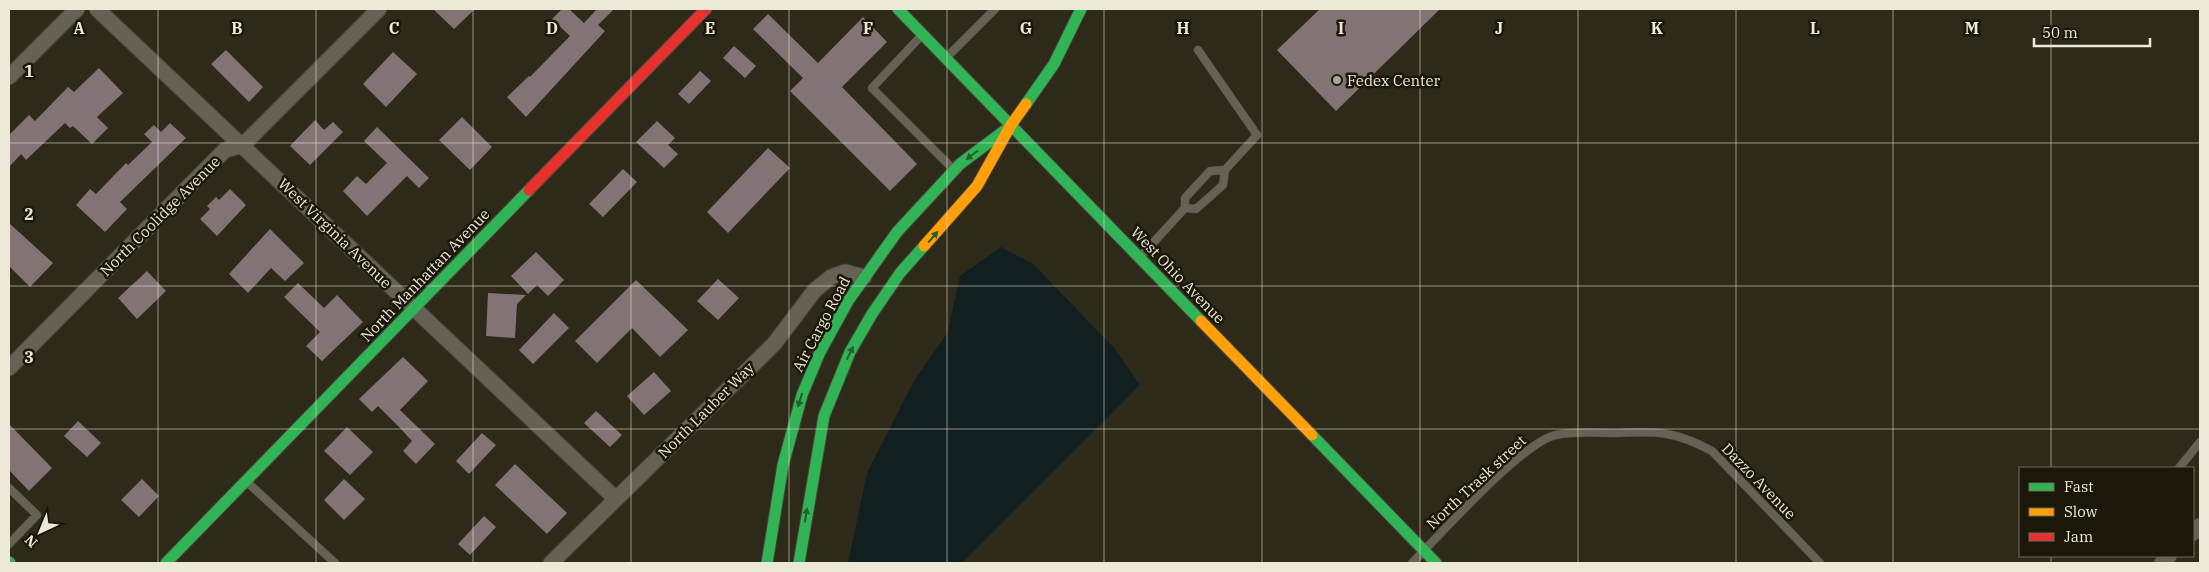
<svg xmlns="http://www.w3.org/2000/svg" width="2209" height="572" font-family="'IBM Plex Serif',serif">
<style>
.water{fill:#111f20}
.building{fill:#847375}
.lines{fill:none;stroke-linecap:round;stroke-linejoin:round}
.lane-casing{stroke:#494539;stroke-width:9}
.street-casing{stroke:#494539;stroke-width:17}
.fast-casing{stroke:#494539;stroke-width:13}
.slow-casing{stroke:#494539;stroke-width:13}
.jam-casing{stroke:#494539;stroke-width:13}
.lane{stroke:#656155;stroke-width:8}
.street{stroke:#656155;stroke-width:15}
.fast{stroke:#30b455;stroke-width:11}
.slow{stroke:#ff9f0a;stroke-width:11}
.jam{stroke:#e5322d;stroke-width:11}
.oneway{fill:#245e2c}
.grid{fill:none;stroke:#ede9d7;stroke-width:1;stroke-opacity:0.55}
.poi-dot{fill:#aaa694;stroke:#1b170a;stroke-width:2}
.labels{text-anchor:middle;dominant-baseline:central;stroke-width:5;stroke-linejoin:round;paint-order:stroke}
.poi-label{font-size:15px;fill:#ede9d7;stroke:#1b170a;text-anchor:start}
.street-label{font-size:15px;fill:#ede9d7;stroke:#1b170a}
.grid-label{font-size:16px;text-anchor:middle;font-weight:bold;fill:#ede9d7;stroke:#1b170a;stroke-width:5;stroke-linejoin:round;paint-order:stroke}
</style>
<rect width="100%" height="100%" fill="#2e2a19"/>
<!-- water -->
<path class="water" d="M1001,247L1033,264L1115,349L1140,385L962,563H848L867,473L914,381L948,332L960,276Z"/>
<!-- building -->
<path class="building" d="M433,9H475L454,29Z
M562,9H569L584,23L597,9H614L598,25L605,31L526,117L507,97L529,76L530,77L570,36L552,19Z
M1320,9H1440L1336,111L1277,50Z
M768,14L818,63L863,17L887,42L842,87L917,164L890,191L790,91L803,78L753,29Z
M734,46L756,66L745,78L723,58Z
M226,50L263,87L249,102L211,64Z
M393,52L417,74L386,107L363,84Z
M99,68L123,93L97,117L108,128L92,144L73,126L70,128L65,123L26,160L21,154L9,167V135L29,115L35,121L68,87L74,92Z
M700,71L711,81L689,104L678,94Z
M462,117L492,147L470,170L439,140Z
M315,120L324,130L333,122L343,132L310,165L290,146Z
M657,121L675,138L668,145L678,154L664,168L636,142Z
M170,123L186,138L120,202L127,209L105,232L76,205L90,189L96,194L126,163L128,165L152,142L144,134L154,125L161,132Z
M377,127L429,178L419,188L407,176L367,216L343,191L357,176L366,184L387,163L364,141Z
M768,148L790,168L728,233L707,212Z
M623,169L637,182L603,217L589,204Z
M230,189L246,205L217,236L200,219L210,209L207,206L216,197L219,200Z
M9,223L53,263L30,287L9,266Z
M270,229L304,263L285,281L271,268L248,293L229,274Z
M536,252L564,280L548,296L537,285L528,294L511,276Z
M147,271L166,291L137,319L118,298Z
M718,279L739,298L718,320L697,301Z
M636,280L688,330L660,357L632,328L597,363L575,341Z
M298,283L324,308L337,295L363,322L322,361L306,346L320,332L284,297Z
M488,293L526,295L517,304L515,338L486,336Z
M554,313L569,328L533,364L519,350Z
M403,357L428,381L400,410L435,444L416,464L403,451L412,441L401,429L378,406L372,412L359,399Z
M654,372L671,391L644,415L627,396Z
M596,411L622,435L610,447L584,423Z
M78,421L101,443L87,457L64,436Z
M9,424L52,468L29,491L9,470Z
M347,427L373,452L350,475L324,451Z
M482,433L496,445L469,474L456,461Z
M515,464L567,513L547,534L495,485Z
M142,479L159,496L139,517L121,500Z
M344,479L365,499L344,520L324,500Z
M484,516L496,527L470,555L458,544Z"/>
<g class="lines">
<defs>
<path id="lane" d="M921,36L872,88L953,169
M947,57L995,9
M1185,208V198L1210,171L1225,170
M1141,256L1185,208L1196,209L1223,185L1225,170L1257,135L1198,50
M2179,468L2200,442
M247,482L335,563
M9,488L37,515L9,544
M1412,563C1440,535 1522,442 1556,435C1575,431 1598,433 1617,433C1657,431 1675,431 1712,451L1820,563"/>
<path id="street" d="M97,9L616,499
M9,77L77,9
M9,368L225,150L243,145L379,9
M2193,533L2200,526
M551,563L774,344L815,290L831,277L845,272L864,277
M2162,563L2169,556"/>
<path id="fast" d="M898,9L1201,321
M1026,104L1054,64L1081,9
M1312,435L1436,563
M9,562L10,563
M166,563L529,190
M767,563L783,465L802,395L820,352L848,301L897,232L960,164L1004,131
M799,563L824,416L850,352L872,314L900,273L924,246"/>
<path id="slow" d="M924,246L977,186L1011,125L1026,104
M1201,321L1312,435"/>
<path id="jam" d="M529,190L706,9"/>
</defs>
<!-- lane casing -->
<use href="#lane" class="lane-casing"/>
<!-- street casing -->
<use href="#street" class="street-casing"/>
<!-- fast casing -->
<use href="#fast" class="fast-casing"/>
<!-- slow casing -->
<use href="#slow" class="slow-casing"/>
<!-- jam casing -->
<use href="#jam" class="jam-casing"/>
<!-- lane -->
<use href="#lane" class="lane"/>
<!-- street -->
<use href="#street" class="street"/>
<!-- fast -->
<use href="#fast" class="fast"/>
<!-- slow -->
<use href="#slow" class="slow"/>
<!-- jam -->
<use href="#jam" class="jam"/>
</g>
<!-- one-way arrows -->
<defs><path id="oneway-solid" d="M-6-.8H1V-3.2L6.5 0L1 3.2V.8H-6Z" transform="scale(1.25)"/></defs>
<g class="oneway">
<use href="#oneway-solid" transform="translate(972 155) rotate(143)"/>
<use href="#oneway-solid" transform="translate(933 237) rotate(-49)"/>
<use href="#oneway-solid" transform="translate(850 353) rotate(-63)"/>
<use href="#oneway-solid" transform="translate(800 400) rotate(108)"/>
<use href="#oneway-solid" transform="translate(806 515) rotate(-81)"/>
</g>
<!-- grid -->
<path class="grid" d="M158,9V563M316,9V563M473,9V563M631,9V563M789,9V563M947,9V563M1104,9V563M1262,9V563M1420,9V563M1578,9V563M1736,9V563M1893,9V563M2051,9V468M9,143H2200M9,286H2200M9,429H2200M2051,556V563"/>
<!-- markers -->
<circle class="poi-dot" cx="1337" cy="80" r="5"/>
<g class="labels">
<!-- poi labels -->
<g class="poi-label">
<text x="1347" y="80">Fedex Center</text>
</g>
<!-- street labels -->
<g class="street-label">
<text transform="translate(160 216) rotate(-45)">North Coolidge Avenue</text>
<text transform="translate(335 233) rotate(44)">West Virginia Avenue</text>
<text transform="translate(425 275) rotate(-46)">North Manhattan Avenue</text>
<text transform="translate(1178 275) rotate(46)">West Ohio Avenue</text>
<text transform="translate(821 324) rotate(-62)">Air Cargo Road</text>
<text transform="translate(706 410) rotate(-45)">North Lauber Way</text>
<text transform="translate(1759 481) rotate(46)">Dazzo Avenue</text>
<text transform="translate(1476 482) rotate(-43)">North Trask street</text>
</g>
</g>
<g class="grid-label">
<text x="79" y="34">A</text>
<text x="237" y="34">B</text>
<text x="394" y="34">C</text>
<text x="552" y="34">D</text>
<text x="710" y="34">E</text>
<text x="868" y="34">F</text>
<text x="1026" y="34">G</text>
<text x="1183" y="34">H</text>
<text x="1341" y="34">I</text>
<text x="1499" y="34">J</text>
<text x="1657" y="34">K</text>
<text x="1815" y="34">L</text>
<text x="1972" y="34">M</text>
<text x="29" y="77">1</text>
<text x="29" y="220">2</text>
<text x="29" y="363">3</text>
</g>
<!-- border -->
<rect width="2209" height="572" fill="none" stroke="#ede9d7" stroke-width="20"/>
<!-- legend -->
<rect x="2019" y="467" width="175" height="90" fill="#1b170a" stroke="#6f6b5c"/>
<rect x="2029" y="483" width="25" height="8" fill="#30b455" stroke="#6f6b5c"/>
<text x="2064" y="492" font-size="15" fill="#ede9d7">Fast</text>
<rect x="2029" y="508" width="25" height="8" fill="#ff9f0a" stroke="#6f6b5c"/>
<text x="2064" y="517" font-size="15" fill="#ede9d7">Slow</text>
<rect x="2029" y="533" width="25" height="8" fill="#e5322d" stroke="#6f6b5c"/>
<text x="2064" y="542" font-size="15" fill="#ede9d7">Jam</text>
<!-- north arrow -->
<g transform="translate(40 532) rotate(224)" stroke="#1b170a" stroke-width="4" paint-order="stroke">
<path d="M0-4L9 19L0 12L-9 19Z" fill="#ede9d7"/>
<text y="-8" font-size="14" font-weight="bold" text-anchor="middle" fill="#ede9d7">N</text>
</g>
<!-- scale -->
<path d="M2034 38v8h116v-8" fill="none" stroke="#ede9d7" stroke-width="2.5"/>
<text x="2042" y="38" font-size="15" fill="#ede9d7" stroke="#1b170a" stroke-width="4" paint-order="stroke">50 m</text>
</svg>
